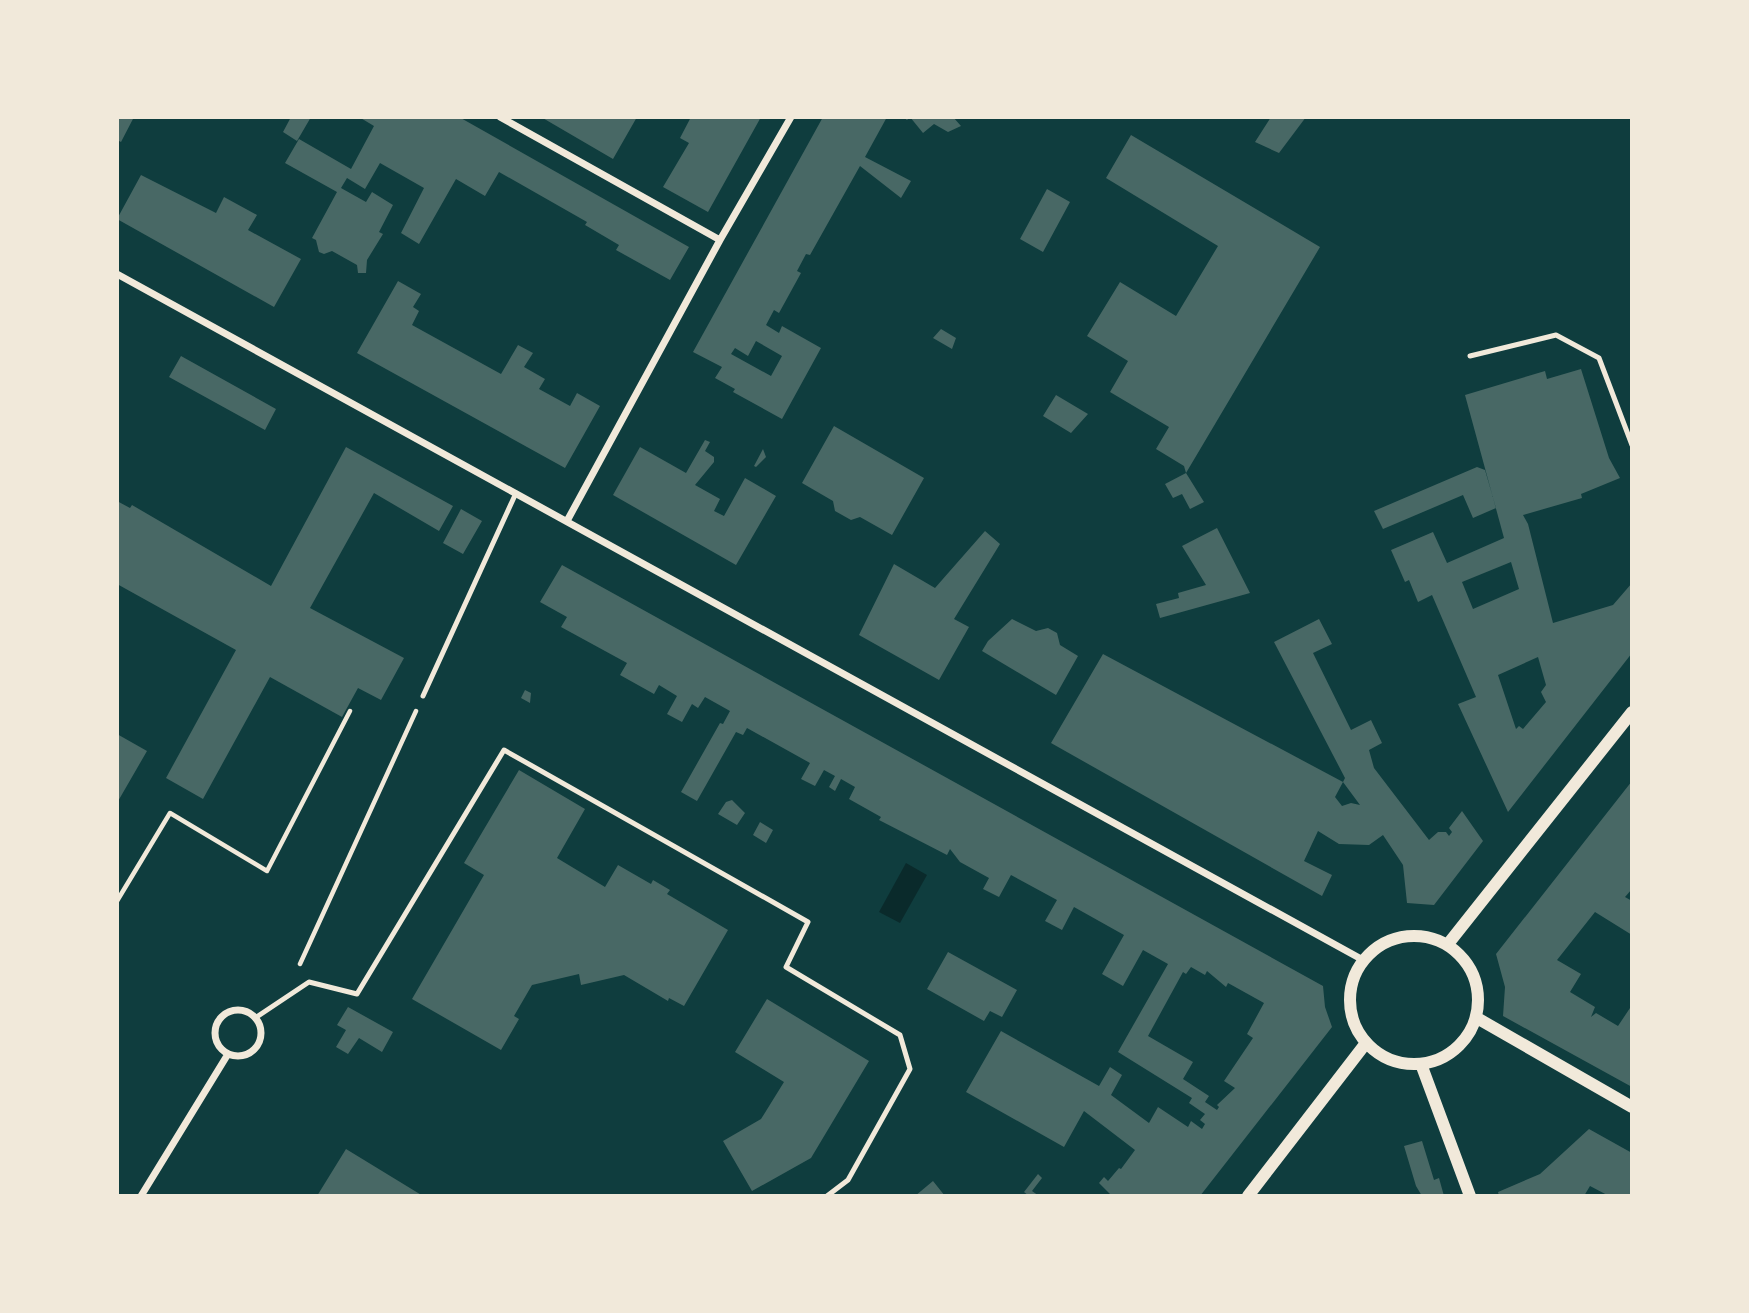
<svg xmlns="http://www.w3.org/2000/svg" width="1749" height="1313" font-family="'Alegreya Sans',sans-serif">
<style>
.water{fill:#0a2a2b}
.building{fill:#486865;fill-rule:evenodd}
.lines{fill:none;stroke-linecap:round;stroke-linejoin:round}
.path{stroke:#f1e9da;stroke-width:4.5}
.service{stroke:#f1e9da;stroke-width:5}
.minor{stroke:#f1e9da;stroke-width:7}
.tertiary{stroke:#f1e9da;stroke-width:12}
</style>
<rect width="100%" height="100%" fill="#0f3d3e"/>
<!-- water -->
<path class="water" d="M906,863L927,875L900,923L879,912Z"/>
<!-- building -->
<path class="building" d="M117,117H134L121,142L117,140Z
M291,117H311L297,141L283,132Z
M359,117H459L689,247L670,280L616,250L619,245L585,225L587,222L499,172L485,196L456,179L419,244L401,233L424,188L380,163L365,189L347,178L341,188L366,202L372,192L393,205L379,232L383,234L367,260L366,273H358L357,265L332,251L324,254L319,252L316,240L312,238L337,192L285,163L299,139L351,169L374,126Z
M541,117H637L613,159Z
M691,117H761L708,212L663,187L689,143L680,138Z
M823,117H887L865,157L911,181L901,198L860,166L810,255L806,254L797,271L801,273L779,313L774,310L766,325L779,333L782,326L821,348L782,419L733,392L735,389L715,378L722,367L693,352ZM756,341L782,356L771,376L731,354L735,348L748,356Z
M903,117H953L961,126L948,132L934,124L923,133L910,117L907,120Z
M1271,117H1306L1279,153L1255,142Z
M1131,135L1320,247L1186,473L1204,502L1190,509L1182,494L1173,498L1165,484L1186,473L1184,466L1156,449L1169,427L1110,392L1128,361L1087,336L1120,282L1176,316L1218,246L1106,178Z
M141,175L216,213L224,197L257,215L248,230L301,259L274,307L117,219Z
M1047,189L1070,202L1043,252L1020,239Z
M398,281L421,294L413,307L419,311L412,325L501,374L518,345L533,353L524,367L545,379L539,389L570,406L577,393L600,406L565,468L357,353Z
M941,329L956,338L952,349L933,338Z
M181,356L276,409L265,430L169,377Z
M1581,369L1609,458L1620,478L1581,494L1582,498L1523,515L1528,524L1553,623L1613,605L1632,583V653L1508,812L1458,704L1476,697L1432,595L1418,602L1409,580L1405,582L1391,550L1433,532L1447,563L1504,538L1465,395L1545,371L1547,379ZM1511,562L1519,589L1473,609L1462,582ZM1538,657L1546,685L1541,692L1546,702L1523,729L1519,726L1516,729L1498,675Z
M1056,395L1088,414L1071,433L1043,416Z
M834,426L924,478L892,535L860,517L851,520L835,511L833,501L802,483Z
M705,440L710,442L705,451L714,457V462L695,485L720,499L714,511L724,516L745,478L776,496L736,565L613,495L640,447L686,473Z
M346,447L453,506L439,531L374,493L310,608L404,658L381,700L358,688L342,717L270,677L203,799L166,778L236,650L117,584V501L130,508L132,505L271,586Z
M763,449L766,457L756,467L754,466Z
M1477,467L1485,470L1496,508L1473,518L1463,495L1383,529L1374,511Z
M461,509L482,521L463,554L443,543Z
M1217,528L1250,593L1160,618L1156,604L1179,598L1178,593L1206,585L1182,546Z
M985,531L1000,544L954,619L969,627L939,680L859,635L894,564L935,588Z
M562,565L1323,986L1325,1007L1332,1027L1200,1196H1112L1099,1183L1104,1177L1108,1181L1119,1168L1121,1169L1135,1150L1084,1111L1064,1147L966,1092L1001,1031L1099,1086L1110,1067L1122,1075L1111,1095L1149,1123L1158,1107L1188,1127L1191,1121L1202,1129L1205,1124L1200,1120L1205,1114L1189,1103L1192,1098L1118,1052L1168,964L1143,950L1123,986L1102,974L1124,935L1074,907L1062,930L1045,921L1057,900L1011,875L999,897L983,889L989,878L960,862L950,849L947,855L879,820L881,817L849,799L855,787L841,779L835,791L829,787L835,776L824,770L815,786L801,779L810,763L747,728L743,735L736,732L697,801L681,792L720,723L723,724L730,711L705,697L698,708L692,704L682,722L667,714L677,696L659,685L654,694L620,675L627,663L561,627L567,617L540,602ZM1191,967L1205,975L1207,971L1226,987L1228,983L1264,1003L1247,1034L1253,1038L1224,1081L1235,1088L1217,1105L1219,1107L1217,1110L1205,1102L1209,1096L1183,1079L1193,1062L1148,1036L1183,972L1186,974Z
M1012,619L1036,631L1048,628L1057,633L1060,645L1078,656L1056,695L982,651L988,641Z
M1319,619L1332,644L1313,653L1351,730L1371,720L1382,743L1369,750L1374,768L1429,840L1438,832H1446L1449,836L1452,832L1449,828L1462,811L1483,841L1434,905L1407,903L1403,865L1383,835L1369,845L1339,844L1318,831L1304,861L1332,875L1322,896L1051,743L1103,654L1343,782L1335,797L1342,806L1351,803L1360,805L1343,782L1345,778L1274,642Z
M525,690L531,693L530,703L521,698Z
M117,734L147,751L117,803Z
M519,770L585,809L557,858L605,887L618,865L651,884L653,880L670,890L667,894L728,930L684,1006L669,998L668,1001L624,975L581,985L579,974L532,985L514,1016L519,1019L501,1050L412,999L484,875L464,863Z
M1632,781V889L1625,897L1632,901V935L1595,912L1557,960L1581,974L1570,992L1595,1007L1591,1017L1596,1013L1618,1026L1632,1005V1087L1503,1016L1505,987L1496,954Z
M732,800L745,813L737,825L718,814L726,802Z
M760,822L773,830L766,843L753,835Z
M948,952L1017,990L1002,1017L990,1011L984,1021L927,989Z
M767,999L869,1061L811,1158L752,1191L723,1141L761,1119L784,1082L735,1052Z
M348,1007L393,1032L382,1052L359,1038L348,1054L336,1047L346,1030L337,1025Z
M1589,1129L1632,1153V1196H1609L1590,1186L1584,1196H1499L1498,1192L1540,1174Z
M1422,1141L1434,1180L1439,1178L1444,1196H1422L1416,1186L1404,1146Z
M346,1149L423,1196H317Z
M1038,1174L1042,1178L1032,1191L1039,1196H1029L1024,1192Z
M933,1181L945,1196H915Z"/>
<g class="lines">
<!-- path -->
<path class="path" d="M117,901L170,813L267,871L350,711
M300,964L416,711"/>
<!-- service -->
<path class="service" d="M1470,356L1556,335L1599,358L1632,445
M423,696L516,493
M255,1018L309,982L357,994L504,750L808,922L786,967L900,1035L910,1069L848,1180L827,1196"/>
<!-- minor -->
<path class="minor" d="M500,117L720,240
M117,274L1363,960
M567,521L720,240L791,117
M215 1033a23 23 0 1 1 46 0a23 23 0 1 1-46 0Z
M141,1196L228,1054"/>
<!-- tertiary -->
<path class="tertiary" d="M1350 1000a64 64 0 1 1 128 0a64 64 0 1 1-128 0Z
M1448,944L1632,712
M1477,1018L1632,1107
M1421,1064L1470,1196
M1248,1196L1366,1043"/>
</g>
<!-- border -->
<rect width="1749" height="1313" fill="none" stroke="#f1e9da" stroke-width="238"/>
</svg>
